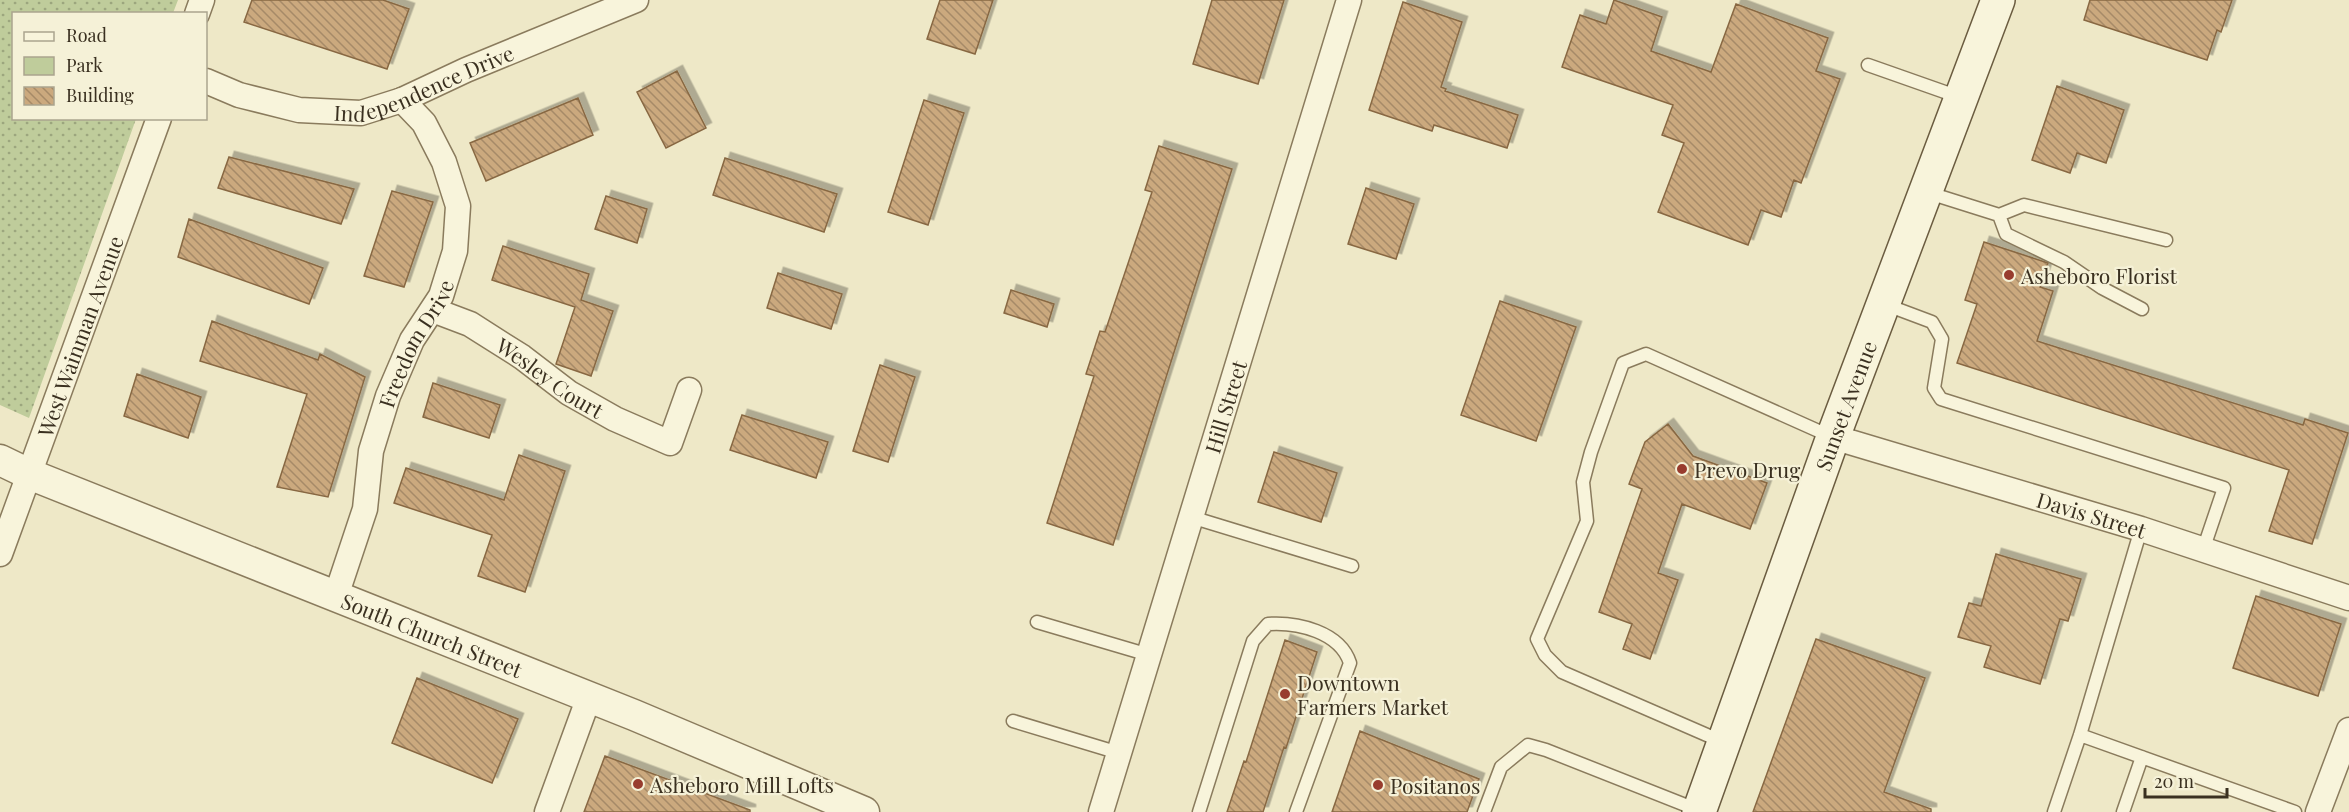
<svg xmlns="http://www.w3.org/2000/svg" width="2349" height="812" font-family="'Playfair Display',serif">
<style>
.green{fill:url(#green-dots)}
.building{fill:url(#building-back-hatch);stroke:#886843;stroke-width:1.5;filter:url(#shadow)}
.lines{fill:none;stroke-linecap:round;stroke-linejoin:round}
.service-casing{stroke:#8a7b5d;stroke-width:15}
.minor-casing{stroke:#8a7b5d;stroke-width:27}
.tertiary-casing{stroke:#8a7b5d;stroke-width:33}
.secondary-casing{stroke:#6b5c40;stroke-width:36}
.service{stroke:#f8f4db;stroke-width:12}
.minor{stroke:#f8f4db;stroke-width:24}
.tertiary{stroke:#f8f4db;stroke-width:30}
.secondary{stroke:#f8f4db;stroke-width:33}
.poi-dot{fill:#983c2e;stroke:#f5f1d7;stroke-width:2}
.labels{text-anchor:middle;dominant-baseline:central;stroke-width:4.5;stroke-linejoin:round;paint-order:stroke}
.street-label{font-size:21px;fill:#3a3020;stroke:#f5f1d7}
.poi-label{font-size:21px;fill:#3a3020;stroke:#f5f1d7;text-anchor:start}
</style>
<defs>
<pattern id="green-dots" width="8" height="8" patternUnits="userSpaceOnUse" patternTransform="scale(1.5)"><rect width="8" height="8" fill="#bfcc9b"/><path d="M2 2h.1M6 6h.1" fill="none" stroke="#9ca67e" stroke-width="1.8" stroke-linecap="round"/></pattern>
<pattern id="building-back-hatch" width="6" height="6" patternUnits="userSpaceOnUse" patternTransform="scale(1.5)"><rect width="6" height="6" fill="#cba97e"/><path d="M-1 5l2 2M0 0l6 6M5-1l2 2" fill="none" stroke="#a68a67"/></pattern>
<filter id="shadow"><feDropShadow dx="5.5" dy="-5.5" stdDeviation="0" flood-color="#0004"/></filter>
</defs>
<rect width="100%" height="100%" fill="#eee8c7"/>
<!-- green -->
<path class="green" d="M0,0H178L173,13L14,14V118L136,119L29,418L0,405Z"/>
<!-- building -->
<path class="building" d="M252,0H383L409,9L387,69L244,22Z
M940,0H993L975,54L927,39Z
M1212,0H1284L1258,84L1193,64Z
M1614,0L1662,17L1651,51L1711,72L1736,4L1828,38L1816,71L1840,79L1801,183L1794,180L1781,217L1761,210L1748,245L1658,212L1684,143L1662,135L1673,105L1562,67L1580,15L1606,24Z
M2090,0H2232L2221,32L2217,30L2207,60L2084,20Z
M1403,2L1462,22L1441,87L1446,89L1445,91L1518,115L1507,148L1434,125L1432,131L1369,110Z
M677,71L706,128L666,148L637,92Z
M2057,86L2124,110L2106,163L2077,153L2070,173L2032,160Z
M578,98L593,135L486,181L470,143Z
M924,100L964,113L928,225L888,212Z
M1159,146L1232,169L1113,545L1047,523L1094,376L1086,374L1100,331L1105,332L1152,192L1145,190Z
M229,157L354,189L341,224L218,188Z
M725,158L837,194L824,232L713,195Z
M1366,188L1414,204L1396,259L1348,244Z
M392,191L433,202L404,287L364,276Z
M606,196L647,209L637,243L595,229Z
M189,219L323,268L309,304L178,257Z
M1984,242L2048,263L2040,287L2053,291L2037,341L2303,425L2305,419L2348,433L2312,544L2269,531L2289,470L1957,363L1977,304L1965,300Z
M503,246L589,274L581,300L613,311L591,376L556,364L575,307L492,280Z
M778,273L842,294L831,329L767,308Z
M1011,290L1054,304L1047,327L1004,313Z
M1500,301L1576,327L1536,441L1461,415Z
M212,321L318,360L320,354L365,377L328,497L277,487L307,394L200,361Z
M880,365L915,377L888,462L853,451Z
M137,374L201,397L188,438L124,416Z
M433,383L500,405L489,438L423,417Z
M742,415L828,442L816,478L730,450Z
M1668,424L1693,456L1767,483L1750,529L1682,504L1658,573L1678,580L1650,659L1623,649L1632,624L1599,612L1642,489L1629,484L1645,442Z
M1274,452L1337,473L1321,522L1258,502Z
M519,455L565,471L525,592L478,576L492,535L394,503L406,468L504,500Z
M1996,554L2081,579L2068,621L2060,619L2040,684L1984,667L1991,646L1958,637L1969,603L1981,606Z
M2256,596L2341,624L2318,696L2233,668Z
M1816,639L1925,678L1884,792L1931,809V812H1753Z
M1285,640L1317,652L1286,748L1284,747L1263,812H1227L1244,761L1246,762Z
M417,678L518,719L492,783L392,743Z
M1360,731L1479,779L1467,812H1332Z
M605,756L750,810V812H584Z"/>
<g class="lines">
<defs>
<path id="service" d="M1868,65L1959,97
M1926,192L1999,215L2024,205L2166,240
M1999,215L2006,234L2064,262L2102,288L2142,309
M1884,304L1932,322L1942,339L1934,388L1941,399L2224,488L2203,550
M1191,517L1352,566
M1037,622L1149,655
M1013,721L1119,753
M2080,735L2295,812
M1723,742L1562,672L1545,655L1537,639L1587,521L1583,482L1591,452L1623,363L1646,354L1832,437
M1199,812L1253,641L1268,624C1298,622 1340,632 1350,663L1296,812
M1484,812L1501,767L1528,745L1546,750L1698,810
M2054,812L2080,735L2141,529
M2123,812L2142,757"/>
<g id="minor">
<path d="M197,14L202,0"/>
<path id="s1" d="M206,81L239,95L299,110L361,113L402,100L466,70L636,0"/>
<path id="s2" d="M433,310L470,324L522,357L569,393L615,419L670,443L689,390"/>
<path id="s3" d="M1833,437L2141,529L2349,598"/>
<path id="s4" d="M0,554L159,118"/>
<path id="s5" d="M336,596L365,509L371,451L388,396L412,340L441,296L455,251L458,206L444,162L424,123L402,100"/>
<path d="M547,812L589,697"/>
<path id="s6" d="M1101,812L1349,0"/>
<path d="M2318,812L2349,730"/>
</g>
<g id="tertiary">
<path id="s7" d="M0,460L29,474L634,715L864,812"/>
</g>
<g id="secondary">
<path id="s8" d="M1699,812L1833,437L1998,0"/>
</g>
</defs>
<!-- service casing -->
<use href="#service" class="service-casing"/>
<!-- minor casing -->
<use href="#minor" class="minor-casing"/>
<!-- tertiary casing -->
<use href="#tertiary" class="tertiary-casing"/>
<!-- secondary casing -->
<use href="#secondary" class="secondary-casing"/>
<!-- service -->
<use href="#service" class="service"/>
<!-- minor -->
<use href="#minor" class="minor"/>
<!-- tertiary -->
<use href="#tertiary" class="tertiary"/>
<!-- secondary -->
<use href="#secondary" class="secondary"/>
</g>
<!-- markers -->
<g class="poi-dot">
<circle cx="2009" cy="275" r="6"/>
<circle cx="1682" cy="469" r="6"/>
<circle cx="1285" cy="694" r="6"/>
<circle cx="638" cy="784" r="6"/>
<circle cx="1378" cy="785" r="6"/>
</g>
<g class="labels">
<!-- street labels -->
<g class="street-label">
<text stroke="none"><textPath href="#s1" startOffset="228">Independence Drive</textPath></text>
<text stroke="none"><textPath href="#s4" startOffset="232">West Wainman Avenue</textPath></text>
<text stroke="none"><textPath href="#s5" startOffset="267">Freedom Drive</textPath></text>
<text stroke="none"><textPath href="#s2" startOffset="136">Wesley Court</textPath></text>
<text stroke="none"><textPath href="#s8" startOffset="432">Sunset Avenue</textPath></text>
<text stroke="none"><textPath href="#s6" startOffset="424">Hill Street</textPath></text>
<text stroke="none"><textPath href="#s3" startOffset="270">Davis Street</textPath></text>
<text stroke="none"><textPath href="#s7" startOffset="466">South Church Street</textPath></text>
</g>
<!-- poi labels -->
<g class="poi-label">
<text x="2021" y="275">Asheboro Florist</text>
<text x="1694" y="469">Prevo Drug</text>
<text x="1297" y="682">Downtown<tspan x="1297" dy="24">Farmers Market</tspan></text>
<text x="650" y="784">Asheboro Mill Lofts</text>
<text x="1390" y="785">Positanos</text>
</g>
</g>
<!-- legend -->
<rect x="12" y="12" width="195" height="108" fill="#f5f1d7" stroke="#aaa48e" stroke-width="1.5"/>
<rect x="24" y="32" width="30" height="9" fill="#f8f4db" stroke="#aaa48e" stroke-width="1.5"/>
<text x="66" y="42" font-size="18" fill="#3a3020">Road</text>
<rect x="24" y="57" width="30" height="18" fill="#bfcc9b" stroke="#aaa48e" stroke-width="1.5"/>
<text x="66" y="72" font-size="18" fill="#3a3020">Park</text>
<rect x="24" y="87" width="30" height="18" fill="url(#building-back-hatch)" stroke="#aaa48e" stroke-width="1.5"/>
<text x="66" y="102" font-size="18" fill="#3a3020">Building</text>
<!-- scale -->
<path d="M2145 788v9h82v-9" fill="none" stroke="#3a3020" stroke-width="3"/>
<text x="2154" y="788" font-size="18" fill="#3a3020" stroke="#f5f1d7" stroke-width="4.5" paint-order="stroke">20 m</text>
</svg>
